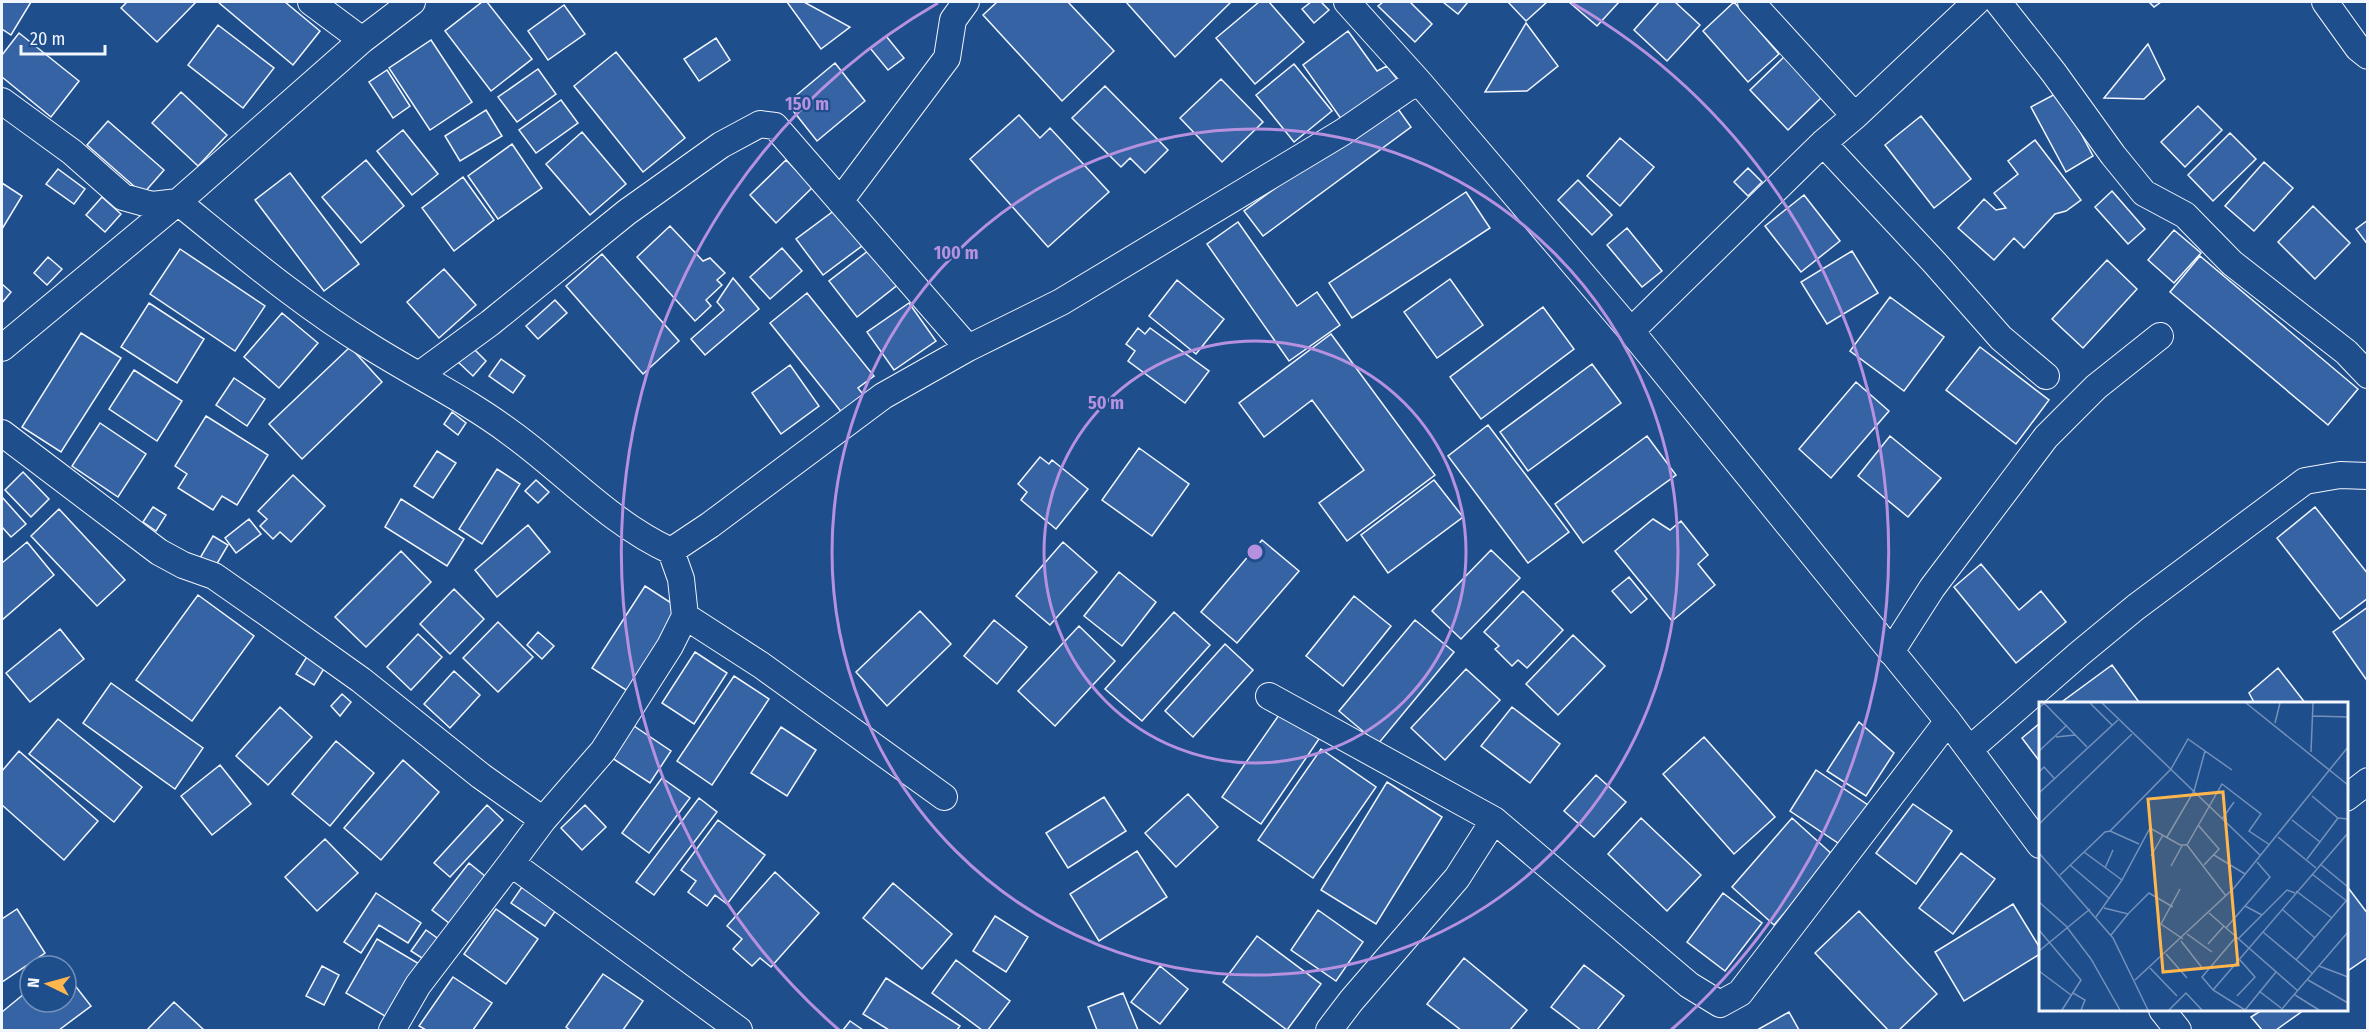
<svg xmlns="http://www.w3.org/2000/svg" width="2369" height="1032" font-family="'Fira Sans Condensed',sans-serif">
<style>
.building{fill:#3563a3;stroke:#f2f6ff;stroke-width:1.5}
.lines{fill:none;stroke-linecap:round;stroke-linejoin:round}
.street-casing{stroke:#f2f6ff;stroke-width:28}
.street{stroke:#1f4e8c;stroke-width:26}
.ring{fill:none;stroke:#b691df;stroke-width:3}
.inset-road{fill:none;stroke:#7391ba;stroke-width:1.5}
.view{fill:#ffb74d;fill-opacity:0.15;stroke:#ffb74d;stroke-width:3}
.inset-edge{fill:none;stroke:#f2f6ff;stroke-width:3}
.centre{fill:#b691df;stroke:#1f4e8c;stroke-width:3}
.ring-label{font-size:18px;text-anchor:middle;font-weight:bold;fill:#b691df;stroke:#1f4e8c;stroke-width:4.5;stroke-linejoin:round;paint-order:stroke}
</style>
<rect width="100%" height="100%" fill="#1f4e8c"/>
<!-- building -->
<path class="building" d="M2,2H31L11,35L2,29Z
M127,2H196L157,42L121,8Z
M218,2H285L320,31L293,65Z
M482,2H487L532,59L491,91L445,31Z
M787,2H804L850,27L821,49Z
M997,2H1068L1114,51L1062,101L983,15Z
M1126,2H1231L1175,57Z
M1259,2H1269L1304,42L1255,84L1216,38Z
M1311,2H1321L1329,10L1314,23L1302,9Z
M1383,2H1410L1432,24L1415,42L1378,6Z
M1443,2H1468L1458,14Z
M1508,2H1547L1526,21Z
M1569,2H1619L1597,26Z
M1659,2H1675L1700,25L1667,61L1634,30Z
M1734,2L1779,54L1748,82L1703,31Z
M2149,2H2161L2154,7Z
M564,5L585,34L548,60L528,31Z
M1526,23L1558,66L1527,91L1485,92Z
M218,25L274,68L243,108L188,65Z
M1348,31L1377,71L1387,66L1400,83L1344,123L1303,65Z
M19,33L79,81L51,117L2,77V55Z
M886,36L904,58L888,70L870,48Z
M716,38L730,60L699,81L684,59Z
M431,40L472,102L430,130L389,68Z
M2148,44L2165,79L2144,99L2104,98Z
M616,52L685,138L643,172L574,86Z
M1786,55L1824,95L1788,130L1750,90Z
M835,63L865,101L817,141L787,103Z
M1294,64L1332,111L1294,142L1256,95Z
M538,69L556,94L517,122L498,97Z
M387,70L410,106L393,118L369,82Z
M1221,79L1263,122L1222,162L1180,118Z
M1105,86L1168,150L1145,173L1130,158L1121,167L1072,118Z
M181,92L227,135L198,166L152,123Z
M2059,92L2093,156L2066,172L2031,107Z
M561,100L578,123L536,153L519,130Z
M1393,102L1411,127L1263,236L1244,211Z
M2198,106L2222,130L2185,167L2161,142Z
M486,110L502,136L460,161L445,136Z
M1019,115L1040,138L1050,128L1109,192L1048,247L970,159Z
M1921,116L1971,179L1934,208L1885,145Z
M108,121L164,170L143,194L87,145Z
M403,130L438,174L412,195L377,151Z
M582,132L626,184L590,215L546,164Z
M2230,133L2256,159L2213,201L2188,175Z
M1620,138L1654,167L1620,206L1587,176Z
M2035,140L2081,200L2066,211L2055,214L2024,248L2014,238L1994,260L1958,228L1984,199L1996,210L2006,208L1994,193L2018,174L2008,161Z
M512,144L542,188L498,219L468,176Z
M366,160L404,206L361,243L322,197Z
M786,160L813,187L776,223L750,195Z
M2264,162L2293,188L2254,231L2225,206Z
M1748,168L1762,182L1748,196L1734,182Z
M58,169L85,189L74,204L46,184Z
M290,173L359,264L324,291L255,200Z
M463,177L494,220L454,251L422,208Z
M1578,180L1612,215L1592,235L1558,200Z
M2,183L22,196L2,229Z
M2112,191L2145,229L2128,244L2095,207Z
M1466,192L1490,228L1352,318L1329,283Z
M1804,195L1840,241L1801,272L1765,226Z
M102,197L121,214L105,232L86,215Z
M2313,206L2350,243L2315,279L2278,242Z
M839,207L866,243L823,275L796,239Z
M2368,220V245L2356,229Z
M1238,222L1297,306L1317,292L1340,325L1289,361L1207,244Z
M670,226L703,261L710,258L725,273L717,280L722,285L706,300L711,306L695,321L637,257Z
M1627,228L1662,271L1642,287L1607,245Z
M2174,230L2201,253L2174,283L2148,260Z
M873,247L900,283L857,317L829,281Z
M782,248L802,271L770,299L750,277Z
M180,249L265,306L235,351L150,294Z
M1852,251L1878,293L1827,324L1801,282Z
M602,254L679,341L643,374L566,286Z
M2200,256L2358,389L2328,425L2170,292Z
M48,257L62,269L47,285L34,273Z
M2107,260L2137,289L2083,348L2052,319Z
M444,269L476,305L439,338L407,302Z
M733,278L759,309L705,355L691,339L724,310L717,302Z
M1450,279L1483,325L1437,358L1404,312Z
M1177,280L1224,319L1196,354L1149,316Z
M2,284L11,292L2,303Z
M807,293L874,376L858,388L868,401L847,419L770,323Z
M1890,297L1944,337L1904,391L1850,351Z
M555,300L567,313L538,339L526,326Z
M149,303L204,339L177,383L121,347Z
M909,303L936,341L894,370L867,332Z
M1543,307L1574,349L1481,419L1450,377Z
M282,313L318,343L279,388L244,357Z
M1138,328L1145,334L1150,328L1209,371L1185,403L1128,361L1135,351L1126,344Z
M81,333L121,358L61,452L22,427Z
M1331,334L1435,475L1347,541L1319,503L1364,470L1312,400L1264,437L1239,403Z
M350,347L382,382L302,459L269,424Z
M472,347L486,361L473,376L458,362Z
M1980,347L2049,400L2016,444L1946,390Z
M501,359L525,376L513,393L489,376Z
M1592,364L1621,403L1528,471L1500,432Z
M790,365L819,406L781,434L752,393Z
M134,370L182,401L157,441L109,409Z
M234,378L265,399L247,426L216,405Z
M1856,382L1889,411L1831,478L1799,449Z
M452,412L466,423L458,435L444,424Z
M206,416L268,455L237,505L222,496L213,510L178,488L187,474L175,466Z
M100,423L146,454L118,497L72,466Z
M1488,425L1569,532L1528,563L1448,456Z
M1647,436L1676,475L1583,543L1555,504Z
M1890,436L1941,478L1908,517L1858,476Z
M1139,448L1189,484L1152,536L1102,500Z
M437,451L456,463L433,498L414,486Z
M1040,457L1049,464L1052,460L1088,489L1056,529L1021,500L1027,492L1018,484Z
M497,469L520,484L482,544L459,529Z
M23,472L49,499L31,517L5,490Z
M293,475L325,506L291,542L280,532L273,539L260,526L267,519L258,511Z
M536,480L549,492L538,503L525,491Z
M1434,480L1463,517L1388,573L1361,535Z
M2,497L26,524L11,537L2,527Z
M401,499L464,539L447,566L385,527Z
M153,507L166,515L156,531L143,522Z
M2315,507L2368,574V598L2340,619L2277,538Z
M59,509L125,580L97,606L31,536Z
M249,519L261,534L236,553L225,538Z
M1653,519L1670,530L1681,521L1708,555L1698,564L1715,585L1672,621L1615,551Z
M528,525L550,552L497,597L475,570Z
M213,536L228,545L215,567L200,558Z
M1262,540L1299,571L1237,643L1201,612Z
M27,542L54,575L2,620V563Z
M1063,542L1097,572L1050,625L1016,596Z
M1491,550L1520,578L1461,639L1432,611Z
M401,551L431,582L366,647L335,617Z
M1981,564L2019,610L2041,591L2066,622L2016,663L1954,587Z
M1119,572L1156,602L1122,646L1084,616Z
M1629,577L1647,599L1631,613L1612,591Z
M645,586L682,610L629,692L592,668Z
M454,589L484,619L450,654L420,624Z
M1523,591L1563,630L1527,668L1518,660L1512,666L1495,649L1499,646L1484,632Z
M198,595L254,636L192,721L136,680Z
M1354,596L1391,626L1343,686L1306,656Z
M2368,607V682L2333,632Z
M920,611L951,644L887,706L856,672Z
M1174,612L1210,645L1142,721L1105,689Z
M994,620L1027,647L997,684L964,656Z
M1415,620L1454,652L1378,744L1339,711Z
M498,622L533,657L498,692L463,658Z
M1079,626L1115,661L1055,726L1018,691Z
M60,629L84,659L30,702L6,673Z
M538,632L554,646L542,659L527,645Z
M418,634L442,657L411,690L387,667Z
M1573,635L1605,666L1558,715L1526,684Z
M1225,644L1253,670L1193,737L1165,711Z
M695,652L727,673L694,724L662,703Z
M308,655L325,667L314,685L296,674Z
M2112,665L2139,702L2059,704Z
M2278,668L2306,704H2255L2249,693Z
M1466,669L1500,700L1445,760L1411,728Z
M454,671L480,695L450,728L424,704Z
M734,676L769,699L712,785L677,761Z
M111,683L203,748L175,789L83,723Z
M342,694L351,702L340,716L331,706Z
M280,707L312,737L268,785L236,756Z
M1512,707L1560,744L1530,783L1481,746Z
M1281,712L1319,739L1261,824L1222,797Z
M58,719L142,787L114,822L29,754Z
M1859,722L1894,753L1866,796L1827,771Z
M2040,723V762L2022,738Z
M631,724L671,751L650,783L609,756Z
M781,727L816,750L787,796L751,773Z
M1704,737L1775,817L1734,854L1663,774Z
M336,741L374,773L330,826L292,794Z
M1321,749L1376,787L1313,878L1258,840Z
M19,751L98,821L64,860L2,805V771Z
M403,760L439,792L381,860L344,828Z
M220,765L251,804L212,835L181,796Z
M1816,770L1868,805L1841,845L1790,811Z
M1596,775L1626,802L1594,837L1564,811Z
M662,778L690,798L649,853L622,833Z
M1387,782L1442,817L1376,924L1321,890Z
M1188,794L1218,827L1176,867L1145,833Z
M1104,797L1126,831L1068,868L1046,833Z
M699,798L717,812L654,895L636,882Z
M1913,804L1952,831L1916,884L1876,853Z
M487,805L503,820L450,877L434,863Z
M585,805L606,827L582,850L561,828Z
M1641,818L1701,875L1667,911L1608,854Z
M1792,818L1834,856L1774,925L1732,887Z
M718,820L765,855L727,904L715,895L707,906L688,892L696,881L681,870Z
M325,839L358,873L317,911L285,877Z
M1137,851L1167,897L1099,941L1070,894Z
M1961,853L1995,879L1953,934L1919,908Z
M469,863L485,876L449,923L432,910Z
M775,872L819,913L771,967L760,958L752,966L733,949L742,939L727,926Z
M893,883L952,934L922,969L863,918Z
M2346,885L2368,914V957L2346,972Z
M522,887L556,910L545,926L511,903Z
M376,893L421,923L408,943L379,925L361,953L344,942Z
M1723,893L1762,923L1725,971L1687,942Z
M2013,904L2040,948V954L1964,1001L1935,952Z
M17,909L45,953L2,982V919Z
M496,909L538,939L506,984L464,954Z
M1318,910L1363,942L1336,981L1291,950Z
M1859,911L1937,994L1899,1030H1888L1815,953Z
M995,916L1028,937L1006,972L973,951Z
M426,930L440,940L425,960L411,951Z
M1257,936L1321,984L1287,1030L1223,982Z
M377,939L421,965L390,1019L346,993Z
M1464,958L1527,1010L1510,1030H1461L1427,1004Z
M956,960L1010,1001L988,1030H982L932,993Z
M1584,965L1624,996L1597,1030H1581L1551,1007Z
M322,966L339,975L324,1005L306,996Z
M1160,966L1188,989L1160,1024L1131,1002Z
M66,974L91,1006L59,1030H2V1012L30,989V1002H66Z
M603,974L643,1001L623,1030H570L566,1027Z
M453,977L492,1003L473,1030H426L419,1026Z
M886,978L960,1026L957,1030H889L863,1014Z
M1123,993L1138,1030H1097L1088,1007Z
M174,1002L204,1030H147Z
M2262,1010H2304L2276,1030H2262L2251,1017Z
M1789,1012L1799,1030H1757Z
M850,1021L863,1030H843Z"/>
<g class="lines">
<defs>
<path id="street" d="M311,2L362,40
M1347,2L1419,82L1631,331L1948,721L2040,845
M1751,2L1855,116
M1998,2L2054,73L2113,155L2144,193L2185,215L2232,263L2346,352L2368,375
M2325,2L2358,48L2368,56
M2,101L72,152L123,197L152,205L178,202C241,253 302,305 371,347C417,376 467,400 511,433C565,472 610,523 671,551L681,579L685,616L670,646L603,751L543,820L511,863L418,985L392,1030
M1823,143L1934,262L2001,338L2046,376
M840,201L947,58L953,20L966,2
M1631,331L1823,143L1855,116L1976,2
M2,348L178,202L362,40L412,2
M419,375L490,323L627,212L721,145L760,124L775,126L968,348
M2,433L159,552L183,565L214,576L257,606L361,680L481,776L543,820
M671,551L710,525L883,396L968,348L1061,302L1343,132L1407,88L1419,82
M685,616L761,665L944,797
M1891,652L1932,588L2046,437L2096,387L2160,336
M1269,696L1494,820L1689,985L1720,1004L1740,993L1948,721
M1970,749L2079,654L2136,607L2305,481L2340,475L2368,476
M2346,798L2368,781
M511,863L739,1030
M2162,1010L2178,1030
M1329,1030L1351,1001L1457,878L1494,820"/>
</defs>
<!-- street casing -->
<use href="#street" class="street-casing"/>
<!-- street -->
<use href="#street" class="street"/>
</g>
<!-- distance rings -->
<g class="ring">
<circle cx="1255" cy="552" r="211"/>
<circle cx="1255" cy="552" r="423"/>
<path d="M839 1030A634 634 0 0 1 938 3M1572 3A634 634 0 0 1 1671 1030"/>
</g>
<!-- overview -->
<g transform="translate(2039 702)">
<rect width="309" height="309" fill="#1f4e8c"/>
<path class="inset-road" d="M51,1L73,23M63,1L222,154M207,1L309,83M0,6L5,1L48,45M274,14L309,15M236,21L241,1M17,35L36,33M0,49L28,23M272,50L274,1M0,70L5,65L15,76M0,91L79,18M273,94L299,116L309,117M183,117L195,100M253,118L281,140M0,122L93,32M159,123L180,147L165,163M71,129L100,142M128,135L155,89L166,49M239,135L277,166M148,143L183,82L222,112L210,129L231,143M45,150L83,178M0,151L74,236L109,308M175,153L206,172M112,154L124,133M268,157L299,116M281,162L309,185M31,163L71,197M132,164L143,144M66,166L74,148M273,172L309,200M21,173L66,130L71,129L132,67L149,37L193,68M141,187L122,222L144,237M257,189L293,216M0,200L27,224L52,257L81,308M206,204L223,213M65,206L89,212L110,191L134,205M244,208L276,236M170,211L259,289M57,215L83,178L111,126L141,143H148L187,194M187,226L231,175L218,160M0,228L42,278L23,308M224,230L274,272M148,232L173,250M72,233L89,212M197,235L163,275L174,288L206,308M199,237L248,188L256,191M142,239L164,267M169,242L185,224M0,249L51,207M127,252L148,276M257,258L307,199M280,264L309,275M111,266L138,294M0,269L32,293M96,278L195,186L309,45M269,278L309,301M174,288L309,131M220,289L242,306M34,291L46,298L42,308M256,293L280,308M198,294L216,275L201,258M130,308L147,291L163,308M206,308L237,270M242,308L309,230"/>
<path class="view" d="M184,90L199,263L124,270L109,97Z"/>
<rect width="309" height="309" class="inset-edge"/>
</g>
<circle cx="1255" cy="552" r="9" class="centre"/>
<g class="ring-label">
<text x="807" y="110">150 m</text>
<text x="956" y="259">100 m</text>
<text x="1106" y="409">50 m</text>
</g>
<!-- border -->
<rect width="2369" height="1032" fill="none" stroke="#f2f6ff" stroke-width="6"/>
<!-- north arrow -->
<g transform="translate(48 984) rotate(275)"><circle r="28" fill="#1f4e8c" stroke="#7391ba" stroke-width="1.5"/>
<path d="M0-4.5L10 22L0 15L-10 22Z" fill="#ffb74d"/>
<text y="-9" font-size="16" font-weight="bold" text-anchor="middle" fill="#f2f6ff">N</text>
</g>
<!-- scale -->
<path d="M21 45v9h84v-9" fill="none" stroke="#f2f6ff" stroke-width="3"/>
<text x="30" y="45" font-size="18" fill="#f2f6ff" stroke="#1f4e8c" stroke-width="4.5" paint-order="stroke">20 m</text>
</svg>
